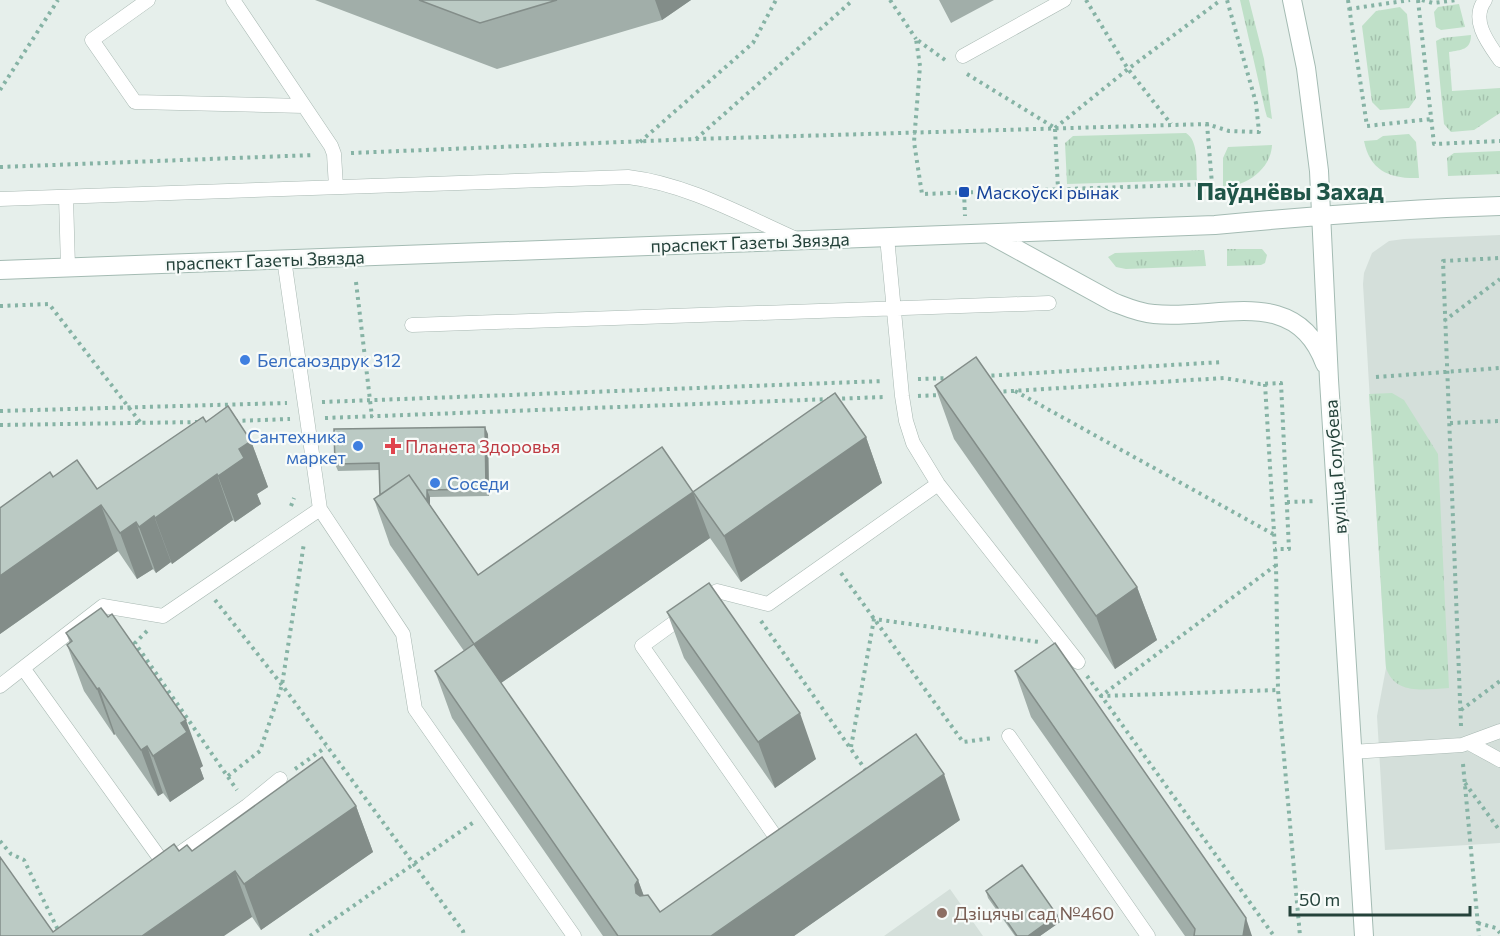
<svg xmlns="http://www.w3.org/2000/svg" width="1500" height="936" font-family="Commissioner,sans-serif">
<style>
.built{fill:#d4dfda}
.grass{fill:url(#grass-tufts)}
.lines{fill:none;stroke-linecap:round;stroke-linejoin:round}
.lane-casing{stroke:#a8b8b2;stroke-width:15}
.secondary-casing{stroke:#a4bbb3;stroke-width:20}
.path{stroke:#86b3a5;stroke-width:4;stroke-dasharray:3 4.5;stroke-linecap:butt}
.lane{stroke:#fff;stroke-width:14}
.secondary{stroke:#fff;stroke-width:18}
.wall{fill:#a1aea9}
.shaded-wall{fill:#838d89}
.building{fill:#bbcac4;stroke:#838d89;stroke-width:1.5}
.transit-dot{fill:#1a4fb4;stroke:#f7fbf9;stroke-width:2}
.shop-dot{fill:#3f7fe0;stroke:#f7fbf9;stroke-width:2}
.health-dot{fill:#e0444e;stroke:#f7fbf9;stroke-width:2}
.education-dot{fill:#8d6e63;stroke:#f7fbf9;stroke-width:2}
.labels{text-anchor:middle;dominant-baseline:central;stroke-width:4.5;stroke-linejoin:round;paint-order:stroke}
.transit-label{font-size:18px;fill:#164399;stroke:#f7fbf9;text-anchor:start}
.street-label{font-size:18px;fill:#24423a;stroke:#f7fbf9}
.shop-label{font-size:18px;fill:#366cbe;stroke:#f7fbf9;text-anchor:start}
.health-label{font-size:18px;fill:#be3a42;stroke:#f7fbf9;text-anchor:start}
.education-label{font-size:18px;fill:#785e54;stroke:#f7fbf9;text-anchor:start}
.district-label{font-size:24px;font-weight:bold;fill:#1f5548;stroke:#f7fbf9}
</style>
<defs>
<pattern id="grass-tufts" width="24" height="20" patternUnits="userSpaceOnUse" patternTransform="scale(1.5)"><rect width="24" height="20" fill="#bfe0c8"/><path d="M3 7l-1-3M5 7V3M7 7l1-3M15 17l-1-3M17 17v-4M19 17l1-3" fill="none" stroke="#a4c1ad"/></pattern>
</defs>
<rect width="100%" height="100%" fill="#e6efeb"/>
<!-- built -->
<path class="built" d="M1500,235V843L1385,850L1377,716L1386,668L1363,284L1364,273L1372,253L1389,241L1404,239Z
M950,889L983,936H884Z"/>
<!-- grass -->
<path class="grass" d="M1240,0H1249L1264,59L1272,119L1267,117L1265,110Z
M1459,4L1465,27L1441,30L1436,27L1434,12L1438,7Z
M1400,7L1407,14L1416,98L1409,108L1380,110L1372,102L1362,26L1376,11Z
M1471,35C1471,50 1461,50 1449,52L1452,91L1500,88V113L1474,130L1451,132L1444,124L1436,41L1442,38Z
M1186,133C1199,141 1196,166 1197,180L1067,184L1065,143L1073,136Z
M1409,134L1416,142L1419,178C1390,179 1370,171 1364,141L1377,140L1383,136Z
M1272,145C1271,169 1246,187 1223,187V158L1228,147Z
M1500,151V174L1448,176L1447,158L1454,153Z
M1227,249H1262L1267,255L1265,263L1261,265L1227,266Z
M1204,250L1206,266L1126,269L1116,267L1108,257L1115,253Z
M1392,393L1404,400L1438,454L1449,688C1425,689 1396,696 1386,668L1369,394Z"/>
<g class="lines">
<defs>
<path id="lane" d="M148,0L92,40L135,102L304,106
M233,0L331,146L334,154L336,187
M1485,0C1470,20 1488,43 1500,60
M963,56L1064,0
M66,197L68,267
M0,199L628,177C687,184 742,215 796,239
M887,237L902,396L906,421L913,443L938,484L1078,662
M284,259L320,509L403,634L415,709L574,936
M412,325L1049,303
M702,603L717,591L768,604L938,484
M686,614L642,646L782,846
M0,686L23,668
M1009,736L1148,936
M1469,743L1500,760
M1351,752L1462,745L1500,731
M176,856L247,806L280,779
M157,869L164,864L23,668L103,606L163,616L320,509"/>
<path id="secondary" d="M1292,0L1306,68L1319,171L1329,380L1364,936
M989,234L1113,302C1126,307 1139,313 1154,314C1217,321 1296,283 1325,364
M0,270L1215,225C1310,216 1405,209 1500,206"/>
</defs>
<!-- lane casing -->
<use href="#lane" class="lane-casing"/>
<!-- secondary casing -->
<use href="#secondary" class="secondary-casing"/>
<!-- path -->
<path class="path" d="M890,0L916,39
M1086,0L1128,69L1171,124
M1348,0L1367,126L1431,119
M1418,0L1434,144L1500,141
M1422,0L1433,3L1457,0
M1349,9L1410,0
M945,60L916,39L920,66L914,142L922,194L1212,184L1207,124
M967,74L1055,128
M0,90L58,0
M1055,128L1128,69L1221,0
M1055,129L1058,189
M696,139L853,0
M640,142L753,43L776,0
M351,153L696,139L1207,124L1229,131L1259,132L1256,103L1227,0
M0,167L314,155
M964,192L965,216
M356,282L372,417
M0,306L49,304L140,422
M1444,321L1500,279
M984,376L1223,362
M1376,377L1500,368
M918,379L950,378
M1265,384L1276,565L1278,690L1300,936
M1015,391L1273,534
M996,392L1224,378L1260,384L1281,383L1289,549H1275
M918,396L941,395
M322,402L884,381
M0,411L287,403
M325,418L884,397
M235,421L290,419
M1450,423L1500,421
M0,425L200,422
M1287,502L1317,501
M291,506L294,498
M1276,565L1101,696L1278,690
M841,573L963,742L993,738
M215,600L282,685L463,931L464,936
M761,621L867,772
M147,631L135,643L237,790
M1087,676L1274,936
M1461,710L1500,681
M1461,726L1443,261L1500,258
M851,747L874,619L1039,642
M1463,764L1479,936
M295,769L326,747
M228,776L260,751L282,685L304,543
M1465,783L1500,831
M0,841L11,854L24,860L59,932
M1478,923L1496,928L1500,933
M310,936L474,822"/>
<!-- lane -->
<use href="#lane" class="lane"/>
<!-- secondary -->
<use href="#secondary" class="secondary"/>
</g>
<!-- wall -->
<path class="wall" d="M315,0H691L662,20L497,69Z
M939,0H994L951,23Z
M935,386L1137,587L1157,640L1115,669L954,439Z
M206,422L251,441L268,487L257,494L261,504L235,522L233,520L172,564L171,562L156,573L153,569L137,579L118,551L0,634V508L53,477L97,489Z
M488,434L489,496L430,497V505L478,575L693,492L866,437L882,483L741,582L710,538L501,683L638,880L644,896L660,912L960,820L794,936H603L452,718L435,671L464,651L390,545L374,499L380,495L379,470L338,471L335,464Z
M667,612L816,759L775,788L684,658Z
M66,633L203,766L200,768L204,779L170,802L163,793L158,796L115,734L114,735L84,691L67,645L70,643Z
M1015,671L1252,936H1185L1031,717Z
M356,806L373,852L261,930L252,917L53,932L179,851H192Z
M986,891L1057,915L1060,922L1040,936H1015L988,898Z"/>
<!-- shaded-wall -->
<path class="shaded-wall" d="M655,0H691L662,20Z
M485,427L488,434L489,496L486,489Z
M866,437L882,483L741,582L724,536Z
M251,441L268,487L257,494L261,504L235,522L218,476L239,449Z
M217,474L233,520L172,564L155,518Z
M427,490L430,497V508L427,501Z
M693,492L710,538L491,690L474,644Z
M101,505L118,551L0,634V576Z
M154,516L171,562L156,573L139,527Z
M136,522L153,569L137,579L120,533Z
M1137,587L1157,640L1115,669L1096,616Z
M99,688L115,734L114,735L97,689Z
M800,713L816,759L775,788L758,742Z
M186,720L203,766L200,768L204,779L170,802L153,756L181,723Z
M147,746L163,793L158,796L141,750Z
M944,774L960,820L794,936H711Z
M356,806L373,852L261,930L244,884Z
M235,871L252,917L224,936H142Z
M638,880L655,927L636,893L635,885Z
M1057,915L1060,922L1040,936H1028Z
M1246,918L1252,936H1243Z"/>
<!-- building -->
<path class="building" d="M419,0H557L480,23Z
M976,357L1137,587L1096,616L935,386Z
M835,393L866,437L724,536L693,492Z
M228,406L251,441L239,449L244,458L218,476L217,474L155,518L154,516L139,527L136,522L120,533L101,505L0,576V508L50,472L53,477L77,460L97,489L203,417L206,422Z
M485,427L486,489L427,490V501L409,475L380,495L379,463L335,464L334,429Z
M662,447L693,492L474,644L374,499L409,475L478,575Z
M709,583L800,713L758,742L667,612Z
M101,608L108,617L112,614L186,720L181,723L187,732L153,756L147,746L141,750L99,688L97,689L67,645L72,641L66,633Z
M1055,643L1246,918L1243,936H1194L1195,929L1015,671Z
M474,644L638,880L635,885L636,893L640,896L648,895L660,912L916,734L944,774L711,936H618L435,671Z
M322,757L356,806L244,884L235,871L142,936H0V857L53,932L174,844L179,851L187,845L192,851Z
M1022,865L1057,915L1028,936H1017L986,891Z"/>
<!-- markers -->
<rect class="transit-dot" x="958" y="186" width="12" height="12" rx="3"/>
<g class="shop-dot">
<circle cx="245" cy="360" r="6"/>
<circle cx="358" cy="446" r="6"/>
<circle cx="435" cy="483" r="6"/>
</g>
<path class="health-dot" d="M390 437h6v6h6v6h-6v6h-6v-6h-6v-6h6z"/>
<circle class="education-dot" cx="942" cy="913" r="6"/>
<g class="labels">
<!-- transit labels -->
<g class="transit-label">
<text x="976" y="192">Маскоўскі рынак</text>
</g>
<!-- street labels -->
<g class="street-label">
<text transform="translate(750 242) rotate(-2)">праспект Газеты Звязда</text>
<text transform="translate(265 260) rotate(-2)">праспект Газеты Звязда</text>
<text transform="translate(1335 467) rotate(-94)">вуліца Голубева</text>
</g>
<!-- shop labels -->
<g class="shop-label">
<text x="257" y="360">Белсаюздрук 312</text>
<text x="346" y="436" text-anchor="end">Сантехника<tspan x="346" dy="21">маркет</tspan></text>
<text x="447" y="483">Соседи</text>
</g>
<!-- health labels -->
<g class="health-label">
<text x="405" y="446">Планета Здоровья</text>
</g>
<!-- education labels -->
<g class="education-label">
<text x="954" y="913">Дзіцячы сад №460</text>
</g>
<!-- district labels -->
<g class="district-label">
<text x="1290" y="190">Паўднёвы Захад</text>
</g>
</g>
<!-- scale -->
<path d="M1290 906v9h180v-9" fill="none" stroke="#24423a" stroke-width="3"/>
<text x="1299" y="906" font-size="18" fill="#24423a" stroke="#f7fbf9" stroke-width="4.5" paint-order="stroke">50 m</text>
</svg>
